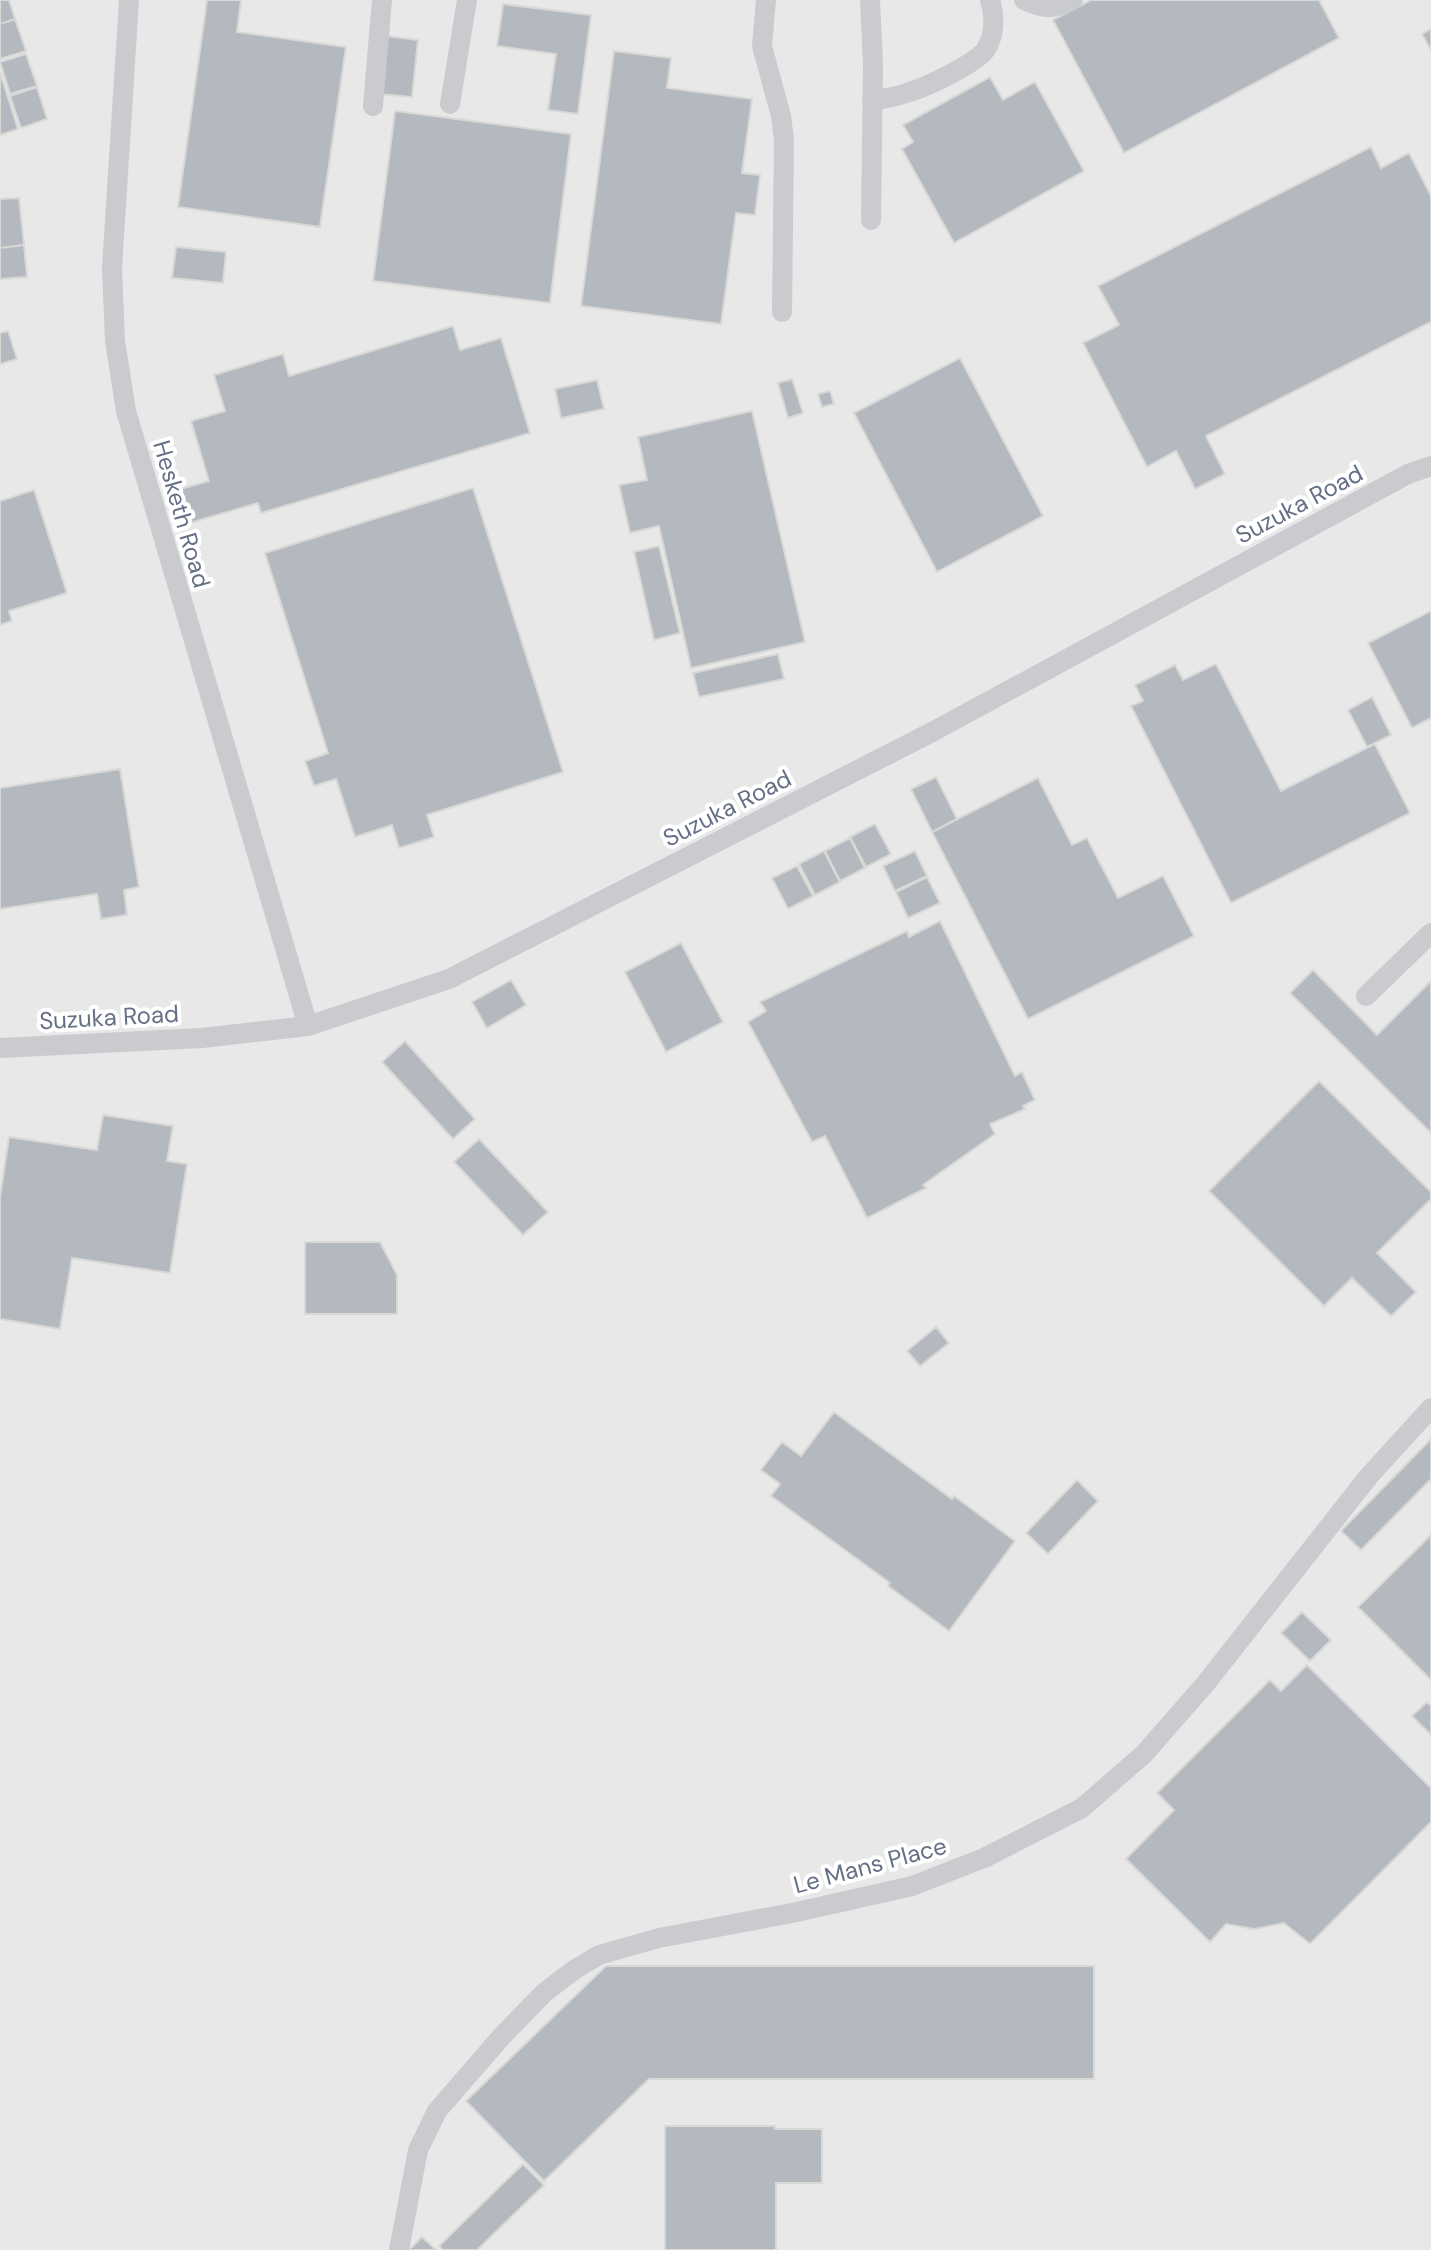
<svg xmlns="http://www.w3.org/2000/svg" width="1431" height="2250" font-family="'DM Sans',sans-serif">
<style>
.built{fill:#e7e8e7}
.building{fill:#b4b8bf;stroke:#d8d8d6;stroke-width:2}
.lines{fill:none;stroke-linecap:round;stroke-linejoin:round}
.lane{stroke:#c9cbcf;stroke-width:20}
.labels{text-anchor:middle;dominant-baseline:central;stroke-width:8;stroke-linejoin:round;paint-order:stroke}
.street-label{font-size:24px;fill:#657086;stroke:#fff}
</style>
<rect width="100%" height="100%" fill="#f6f7f3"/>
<!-- built -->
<path class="built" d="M0,0H1431V2250H0Z"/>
<!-- building -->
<path class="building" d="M0,0H9L15,19L0,24Z
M207,0H241L237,32L346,47L320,227L178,207Z
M1091,0H1319L1339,38L1124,153L1053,20Z
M503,4L591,15L578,114L548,110L556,54L497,46Z
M15,19L26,51L0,59V24Z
M1431,29V50L1422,34Z
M386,36L418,40L412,97L380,94Z
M614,51L671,58L667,88L752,99L742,173L760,175L755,215L736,213L721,324L581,306Z
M26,54L37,86L10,94L0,62Z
M0,72L18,129L0,135Z
M990,77L1003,100L1035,82L1084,171L954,243L902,149L913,142L903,125Z
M37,87L47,119L21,128L10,96Z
M395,111L571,134L550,303L373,281Z
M1371,147L1381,168L1409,153L1431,196V322L1206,436L1225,474L1195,489L1176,451L1147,467L1083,343L1119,325L1098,286Z
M19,198L24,245L0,248V199Z
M24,245L27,277L0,279V248Z
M176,247L226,252L223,283L172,278Z
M453,326L460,350L501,338L530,433L261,513L258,503L183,525L173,491L209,481L191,421L225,411L214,375L283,354L289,376Z
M8,331L17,359L0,364V333Z
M960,358L1043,516L937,572L854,413Z
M792,379L803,413L788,418L778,383Z
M597,380L604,409L561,418L555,389Z
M830,391L834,404L822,407L818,394Z
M752,411L805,642L691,668L659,526L630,533L619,485L647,480L638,437Z
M473,488L563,772L427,815L434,837L399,848L392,825L355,837L336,779L314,786L305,761L328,753L265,553Z
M34,490L67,593L9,611L12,621L0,625V501Z
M659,546L680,633L654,640L634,552Z
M1431,611V718L1412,728L1368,643Z
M778,654L784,679L699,697L693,673Z
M1216,664L1281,791L1375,744L1410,813L1231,903L1131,706L1143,701L1135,685L1175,665L1183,680Z
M1372,697L1391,735L1367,747L1348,710Z
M120,769L139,887L124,890L127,915L101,919L97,894L0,909V788Z
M936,777L957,819L932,832L911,789Z
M1038,778L1072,845L1087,838L1118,898L1163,876L1194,936L1028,1019L932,832Z
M875,824L891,854L866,867L850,837Z
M850,838L865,868L840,881L825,851Z
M824,851L840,882L815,895L799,864Z
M915,851L927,876L895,891L883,866Z
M797,866L813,896L788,909L772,878Z
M927,877L940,903L908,918L896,892Z
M940,921L1015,1076L1022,1072L1035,1100L1023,1106L1025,1109L990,1124L995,1134L923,1185L926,1188L867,1218L825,1136L812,1142L748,1022L766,1011L760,1002L907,931L909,937Z
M681,943L723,1022L666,1052L625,972Z
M1313,970L1377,1035L1431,981V1133L1290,993Z
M511,980L526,1005L487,1028L472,1002Z
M405,1041L475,1119L453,1139L382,1062Z
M1319,1081L1431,1192V1199L1377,1253L1416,1292L1391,1316L1352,1278L1324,1306L1209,1191Z
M103,1115L173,1126L167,1161L187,1164L170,1273L72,1258L60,1329L0,1319V1197L9,1137L97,1150Z
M479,1139L548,1212L523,1235L454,1162Z
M305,1242H380L397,1275V1314H305Z
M936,1327L949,1343L920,1366L907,1351Z
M834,1412L952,1499L954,1496L1015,1541L949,1631L888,1586L890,1583L771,1496L780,1484L761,1470L782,1442L801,1456Z
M1431,1439V1479L1361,1550L1341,1531Z
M1077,1480L1098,1501L1048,1554L1026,1533Z
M1431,1535V1680L1358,1607Z
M1302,1612L1331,1640L1310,1661L1281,1633Z
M1307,1665L1431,1788V1822L1310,1944L1284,1923L1254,1929L1226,1924L1210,1942L1126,1859L1174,1810L1157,1793L1270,1680L1281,1691Z
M1427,1702L1431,1706V1735L1412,1716Z
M606,1966H1094V2079H649L544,2181L466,2101Z
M665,2126H775V2129H822V2183H776V2250H665Z
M523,2164L544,2185L477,2250H443L439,2246Z
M422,2237L436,2250H409Z"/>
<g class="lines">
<!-- lane -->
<path class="lane" d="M129,0L112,268L115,341L126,411L308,1026
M766,0L762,46L781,116L784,140L782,312
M870,0L873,64L871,220
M1024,0C1043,9 1054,10 1073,0
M872,101C884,98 898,97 909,92C927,87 977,63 986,49C995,35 995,15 990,0
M450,104L467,0
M373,106L382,0
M1366,996L1431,933
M0,1048L202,1038L308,1026L449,979L934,731L1408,474L1431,466
M399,2250L418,2150L437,2111L502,2036L545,1992L574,1970L599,1955L659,1938L797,1912L912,1886L984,1858L1082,1808L1144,1754L1206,1683L1369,1476L1431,1408"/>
</g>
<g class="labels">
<!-- street labels -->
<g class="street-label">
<text transform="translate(1299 504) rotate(-28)">Suzuka Road</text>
<text transform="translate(182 514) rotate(74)">Hesketh Road</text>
<text transform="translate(727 808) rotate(-27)">Suzuka Road</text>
<text transform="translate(109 1017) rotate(-3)">Suzuka Road</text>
<text transform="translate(870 1865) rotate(-15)">Le Mans Place</text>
</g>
</g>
</svg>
